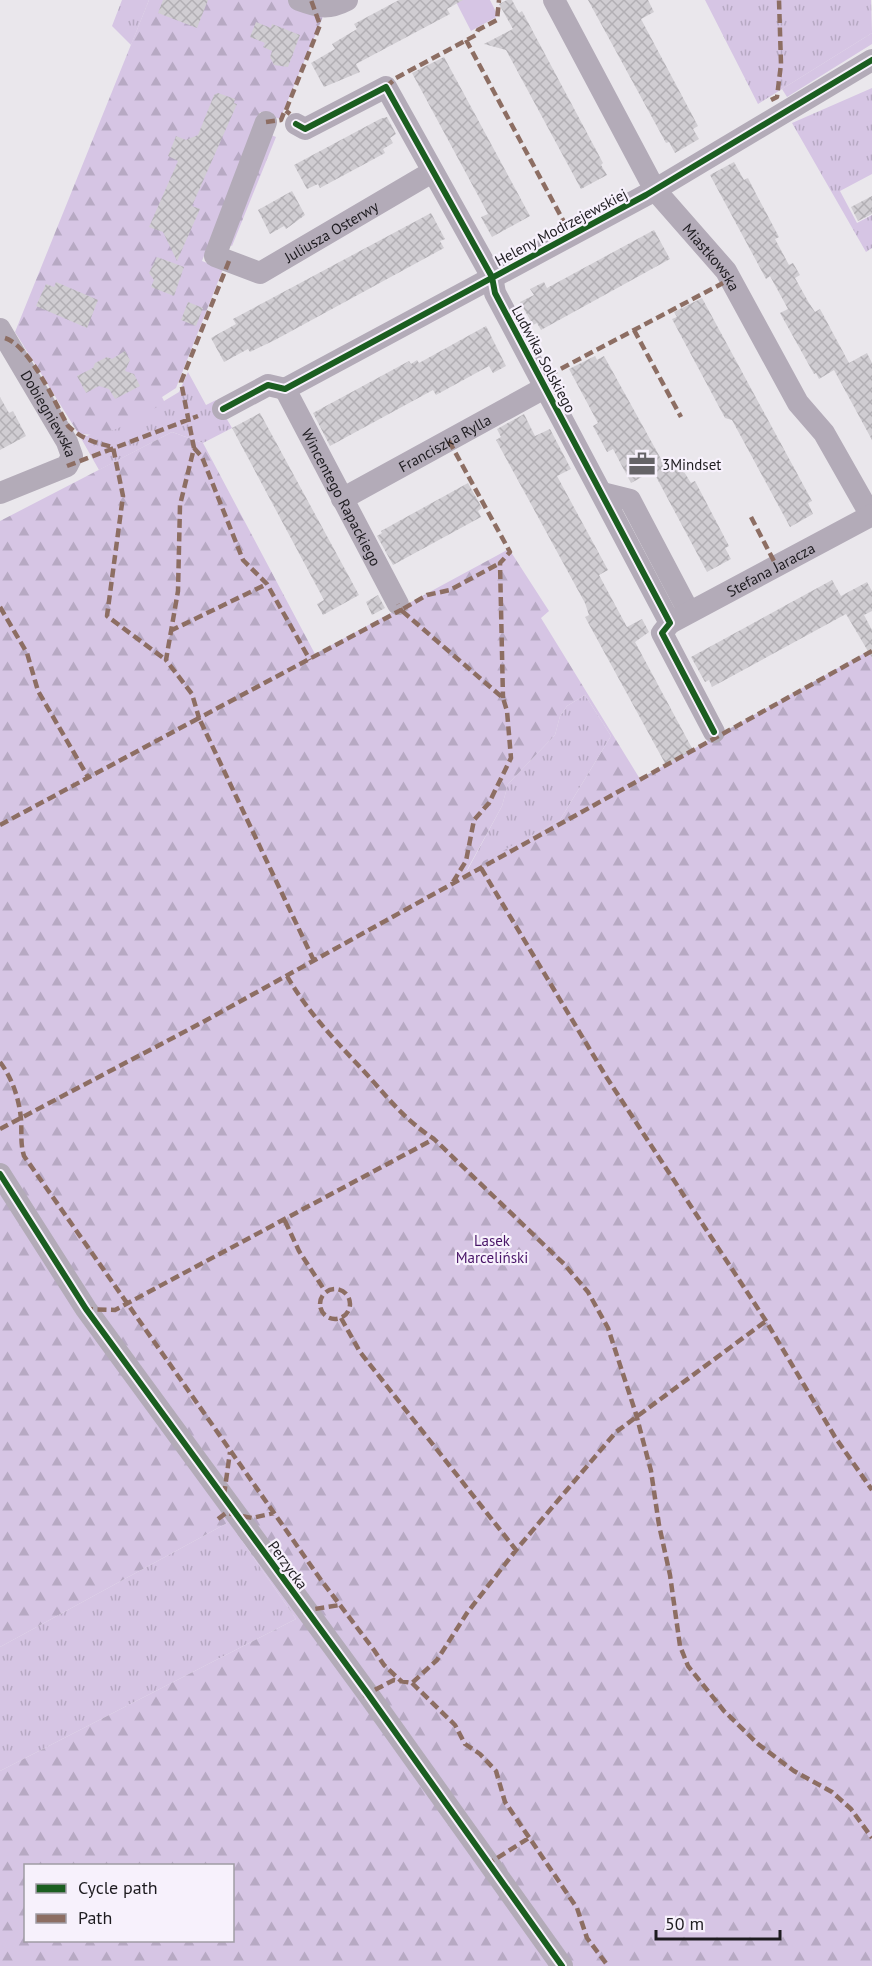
<svg xmlns="http://www.w3.org/2000/svg" width="872" height="1966" font-family="'PT Sans',sans-serif">
<style>
.grass{fill:url(#grass-tufts)}
.forest{fill:url(#forest-firs);fill-rule:evenodd}
.green{fill:#d6c5e4}
.building{fill:url(#building-cross-hatch)}
.lines{fill:none;stroke-linecap:round;stroke-linejoin:round}
.minor{stroke:#b3abb8;stroke-width:22}
.quiet{stroke:#8d6e63;stroke-width:4.5;stroke-dasharray:9 4.5;stroke-linecap:butt}
.cycleway-casing{stroke:#f7f1fc;stroke-width:10}
.cycleway{stroke:#1b5e20;stroke-width:6}
.labels{text-anchor:middle;dominant-baseline:central;stroke-width:4.5;stroke-linejoin:round;paint-order:stroke}
.street-label{font-size:15px;fill:#1e1c20;stroke:#f7f1fc}
.poi-label{font-size:15px;fill:#1e1c20;stroke:#f7f1fc;text-anchor:start}
.park-label{font-size:15px;fill:#481467;stroke:#f7f1fc}
</style>
<defs>
<pattern id="grass-tufts" width="24" height="20" patternUnits="userSpaceOnUse" patternTransform="scale(1.5)"><rect width="24" height="20" fill="#d6c5e4"/><path d="M3 7l-1-3M5 7V3M7 7l1-3M15 17l-1-3M17 17v-4M19 17l1-3" fill="none" stroke="#b7a9c3"/></pattern>
<pattern id="forest-firs" width="22" height="20" patternUnits="userSpaceOnUse" patternTransform="scale(1.5)"><rect width="22" height="20" fill="#d6c5e4"/><path d="M5 1l3.5 6h-7zM16 11l3.5 6h-7z" fill="#b7a9c3"/></pattern>
<pattern id="building-cross-hatch" width="8" height="8" patternUnits="userSpaceOnUse" patternTransform="scale(1.5)"><rect width="8" height="8" fill="#d0cdd2"/><path d="M0 0l8 8M0 8l8-8" fill="none" stroke="#b2afb4"/></pattern>
</defs>
<rect width="100%" height="100%" fill="#eae7ec"/>
<!-- grass -->
<path class="grass" d="M122,0H149L131,45L112,26Z
M705,0H871L872,33L758,104Z
M872,88V174L840,191L857,223L872,215V248L866,252L792,123Z
M188,372L206,405L216,400L232,428L203,443L172,432L99,470L78,433L87,436L162,397L164,401L179,392Z
M585,695L611,736L560,820L467,871L502,806L508,784L555,735L560,716L567,706Z
M229,1522L296,1619L0,1771V1647Z"/>
<!-- forest -->
<path class="forest" d="M149,0H330L280,119L260,112L202,261L223,269L176,388L162,397L159,406C134,419 107,441 78,433L15,332Z
M271,135L276,137L232,246L228,244Z
M172,432L203,443L315,654L509,549L549,611L541,618L640,779L872,649V1966H0V1771L296,1619L229,1522L0,1647V521ZM585,695L611,736L560,820L467,870L502,806L508,784L555,735L560,716L567,706ZM26,1866H232V1940H26Z"/>
<!-- green -->
<path class="green" d="M455,0H490L498,16L471,31Z
M872,33V44L787,97L782,89Z"/>
<!-- building -->
<path class="building" d="M163,0H208L197,28L158,13Z
M399,0H463L447,9L450,14L356,64L360,72L324,87L311,63L335,49L332,44L357,29L354,24Z
M507,0H512L519,13L522,11L603,163L601,165L607,175L581,189L506,50L484,44L513,29L499,4Z
M588,0H648L654,12L641,19L698,126L693,129L699,139L675,153L669,142L666,143Z
M256,22L271,28L272,24L300,35L288,67L274,65L270,57L272,51L263,47L265,43L250,37Z
M444,57L530,216L492,237L481,217L488,214L412,73Z
M218,93L235,99L234,103L237,104L192,206L200,209L177,261L163,232L149,227L178,161L168,156L176,136L186,140L198,135L214,95Z
M387,117L396,134L390,138L393,143L383,149L385,153L320,188L318,184L307,189L294,165L380,119Z
M734,162L744,180L748,178L754,190L779,237L775,239L789,265L793,263L800,275L795,278L809,303L815,312L820,309L849,363L867,353L872,363V440L834,370L819,379L816,373L814,374L780,313L788,309L770,276L766,279L710,175Z
M292,191L305,215L286,229L284,226L270,234L258,210Z
M872,196V214L858,221L851,207Z
M431,213L445,239L440,241L444,248L275,340L250,352L248,349L224,362L211,338L236,324L233,319Z
M654,230L670,259L541,330L537,323L533,325L520,302L534,295L530,289L544,282L547,288Z
M157,257L184,267L174,296L151,287L154,280L149,273Z
M56,282L98,300L87,328L36,306L46,284L54,287Z
M702,298L812,501L808,503L813,514L790,527L732,420L725,418L672,319L677,317L674,312Z
M188,302L203,308L196,326L181,320Z
M486,326L506,366L493,373L489,366L436,395L433,390L330,446L313,413L409,361L411,364L417,360L419,363Z
M125,351L130,360L125,371L134,374L140,386L115,399L109,389L99,386L86,393L77,376L93,368L95,363L107,357L112,359Z
M595,356L597,360L604,356L666,468L678,462L691,483L695,481L729,546L725,548L731,559L707,572L653,471L631,483L613,449L607,452L593,426L598,423L569,369Z
M0,397L9,413L13,411L26,436L0,450Z
M260,413L359,595L323,615L317,604L324,600L232,428Z
M524,414L535,436L550,429L571,469L557,476L608,570L599,575L627,627L642,619L649,632L635,642L693,750L666,765L585,617L589,615L585,603L496,440L501,437L497,429Z
M468,483L482,508L478,511L481,517L393,565L377,536L382,533L381,531Z
M832,580L841,596L867,582L872,591V611L864,615L872,630V658L846,614L712,687L709,680L705,682L691,657Z
M378,595L385,608L372,615L366,602Z"/>
<g class="lines">
<!-- minor -->
<g class="minor">
<path d="M299,0C318,7 328,10 347,0"/>
<path id="s1" d="M554,0L655,190L726,271L798,403L824,433L870,514"/>
<path id="s2" d="M266,122L215,256L260,273L432,172"/>
<path d="M296,124L305,129L386,87L492,277L495,293L670,623L662,633L714,732"/>
<path id="s3" d="M0,329L67,442L72,456L67,466L0,493"/>
<path id="s4" d="M285,389L398,604"/>
<path d="M223,409L268,385L285,389L646,195L872,60"/>
<path d="M602,493L630,500L689,612"/>
<path id="s5" d="M342,499L546,387"/>
<path id="s6" d="M670,623L872,515"/>
<path d="M0,1174L86,1309L368,1694L562,1966"/>
</g>
<!-- quiet -->
<path class="quiet" d="M466,40L571,235
M386,87L396,78L476,35L478,30L497,20L499,0
M771,100L777,97L781,64L779,0
M286,110L320,25L311,0
M266,122L281,120L285,110L290,114
M229,261L181,382L194,448L180,505L178,591L166,660L192,694L199,718L401,610L398,604
M634,330L681,417
M5,338C30,346 55,403 68,426C82,439 95,443 113,447L123,496L107,616L166,660
M549,375L723,283
M449,441L510,552L500,563L503,698
M194,448L202,457L243,560L267,584L310,660
M67,466L198,416
M751,517L776,565
M0,607L27,653L38,691L88,777
M170,631L267,584
M0,825L199,718L314,961
M481,868L607,1078L766,1321L835,1437L872,1490
M453,882L466,861L474,820L489,803L511,758L507,711L503,698L401,610L427,595L450,590L500,563
M287,976C309,1015 341,1046 371,1079C391,1102 408,1122 434,1139L564,1264L588,1292L608,1328L636,1414L651,1471L659,1525L670,1575L680,1646L688,1666L724,1711L758,1744L794,1771L832,1792L851,1809L872,1838
M0,1062C12,1078 19,1098 21,1119C22,1132 20,1143 24,1156L321,1580L374,1650L384,1665L402,1682
M0,1129L203,1022L872,651
M285,1221L299,1251L325,1291
M320 1304a15 15 0 1 1 30 0a15 15 0 1 1-30 0Z
M84,1309L115,1310L434,1139
M341,1318L360,1352L516,1550
M224,1495L230,1452
M218,1519L226,1513L252,1518L274,1513
M302,1611L340,1605
M412,1683L455,1725L465,1744L480,1754L496,1771L505,1802L577,1908L587,1938L608,1966
M363,1696L394,1680L412,1683L437,1660L467,1613L516,1550L616,1432L766,1321
M486,1865L529,1838"/>
<defs>
<path id="cycleway" d="M296,124L305,129L386,87L492,277L495,293L670,623L662,633L714,732
M223,409L268,385L285,389L646,195L872,60
M0,1174L86,1309L368,1694L562,1966"/>
</defs>
<!-- cycleway casing -->
<use href="#cycleway" class="cycleway-casing"/>
<!-- cycleway -->
<use href="#cycleway" class="cycleway"/>
</g>
<!-- icons -->
<defs>
<symbol id="office-bare" viewBox="-9 -9 18 18"><path d="M-6-3h4V-5.5h4V-3h4V5H-6ZM-1-4.5V-3h2v-1.5ZM-6 0V1H6V0Z" fill="#656367" stroke="#f7f1fc" stroke-width="2.5" paint-order="stroke"/></symbol>
</defs>
<g fill-rule="evenodd">
<use href="#office-bare" x="623" y="445" width="38" height="38"/>
</g>
<g class="labels">
<!-- street labels -->
<g class="street-label">
<text transform="translate(561 227) rotate(-28)">Heleny Modrzejewskiej</text>
<text stroke="none"><textPath href="#s2" startOffset="274">Juliusza Osterwy</textPath></text>
<text stroke="none"><textPath href="#s1" startOffset="303">Miastkowska</textPath></text>
<text transform="translate(544 359) rotate(62)">Ludwika Solskiego</text>
<text stroke="none"><textPath href="#s3" startOffset="98">Dobiegniewska</textPath></text>
<text stroke="none"><textPath href="#s5" startOffset="117">Franciszka Rylla</textPath></text>
<text stroke="none"><textPath href="#s4" startOffset="122">Wincentego Rapackiego</textPath></text>
<text stroke="none"><textPath href="#s6" startOffset="114">Stefana Jaracza</textPath></text>
<text transform="translate(288 1565) rotate(54)">Perzycka</text>
</g>
<!-- poi labels -->
<g class="poi-label">
<text x="662" y="464">3Mindset</text>
</g>
<!-- park labels -->
<g class="park-label">
<text x="492" y="1240">Lasek<tspan x="492" dy="17">Marceliński</tspan></text>
</g>
</g>
<!-- legend -->
<rect x="24" y="1864" width="210" height="78" fill="#f7f1fc" stroke="#a09ca4" stroke-width="1.5"/>
<rect x="36" y="1884" width="30" height="9" fill="#1b5e20" stroke="#a09ca4" stroke-width="1.5"/>
<text x="78" y="1894" font-size="18" fill="#1e1c20">Cycle path</text>
<rect x="36" y="1914" width="30" height="9" fill="#8d6e63" stroke="#a09ca4" stroke-width="1.5"/>
<text x="78" y="1924" font-size="18" fill="#1e1c20">Path</text>
<!-- scale -->
<path d="M656 1930v9h124v-9" fill="none" stroke="#1e1c20" stroke-width="3"/>
<text x="665" y="1930" font-size="18" fill="#1e1c20" stroke="#f7f1fc" stroke-width="4.5" paint-order="stroke">50 m</text>
</svg>
